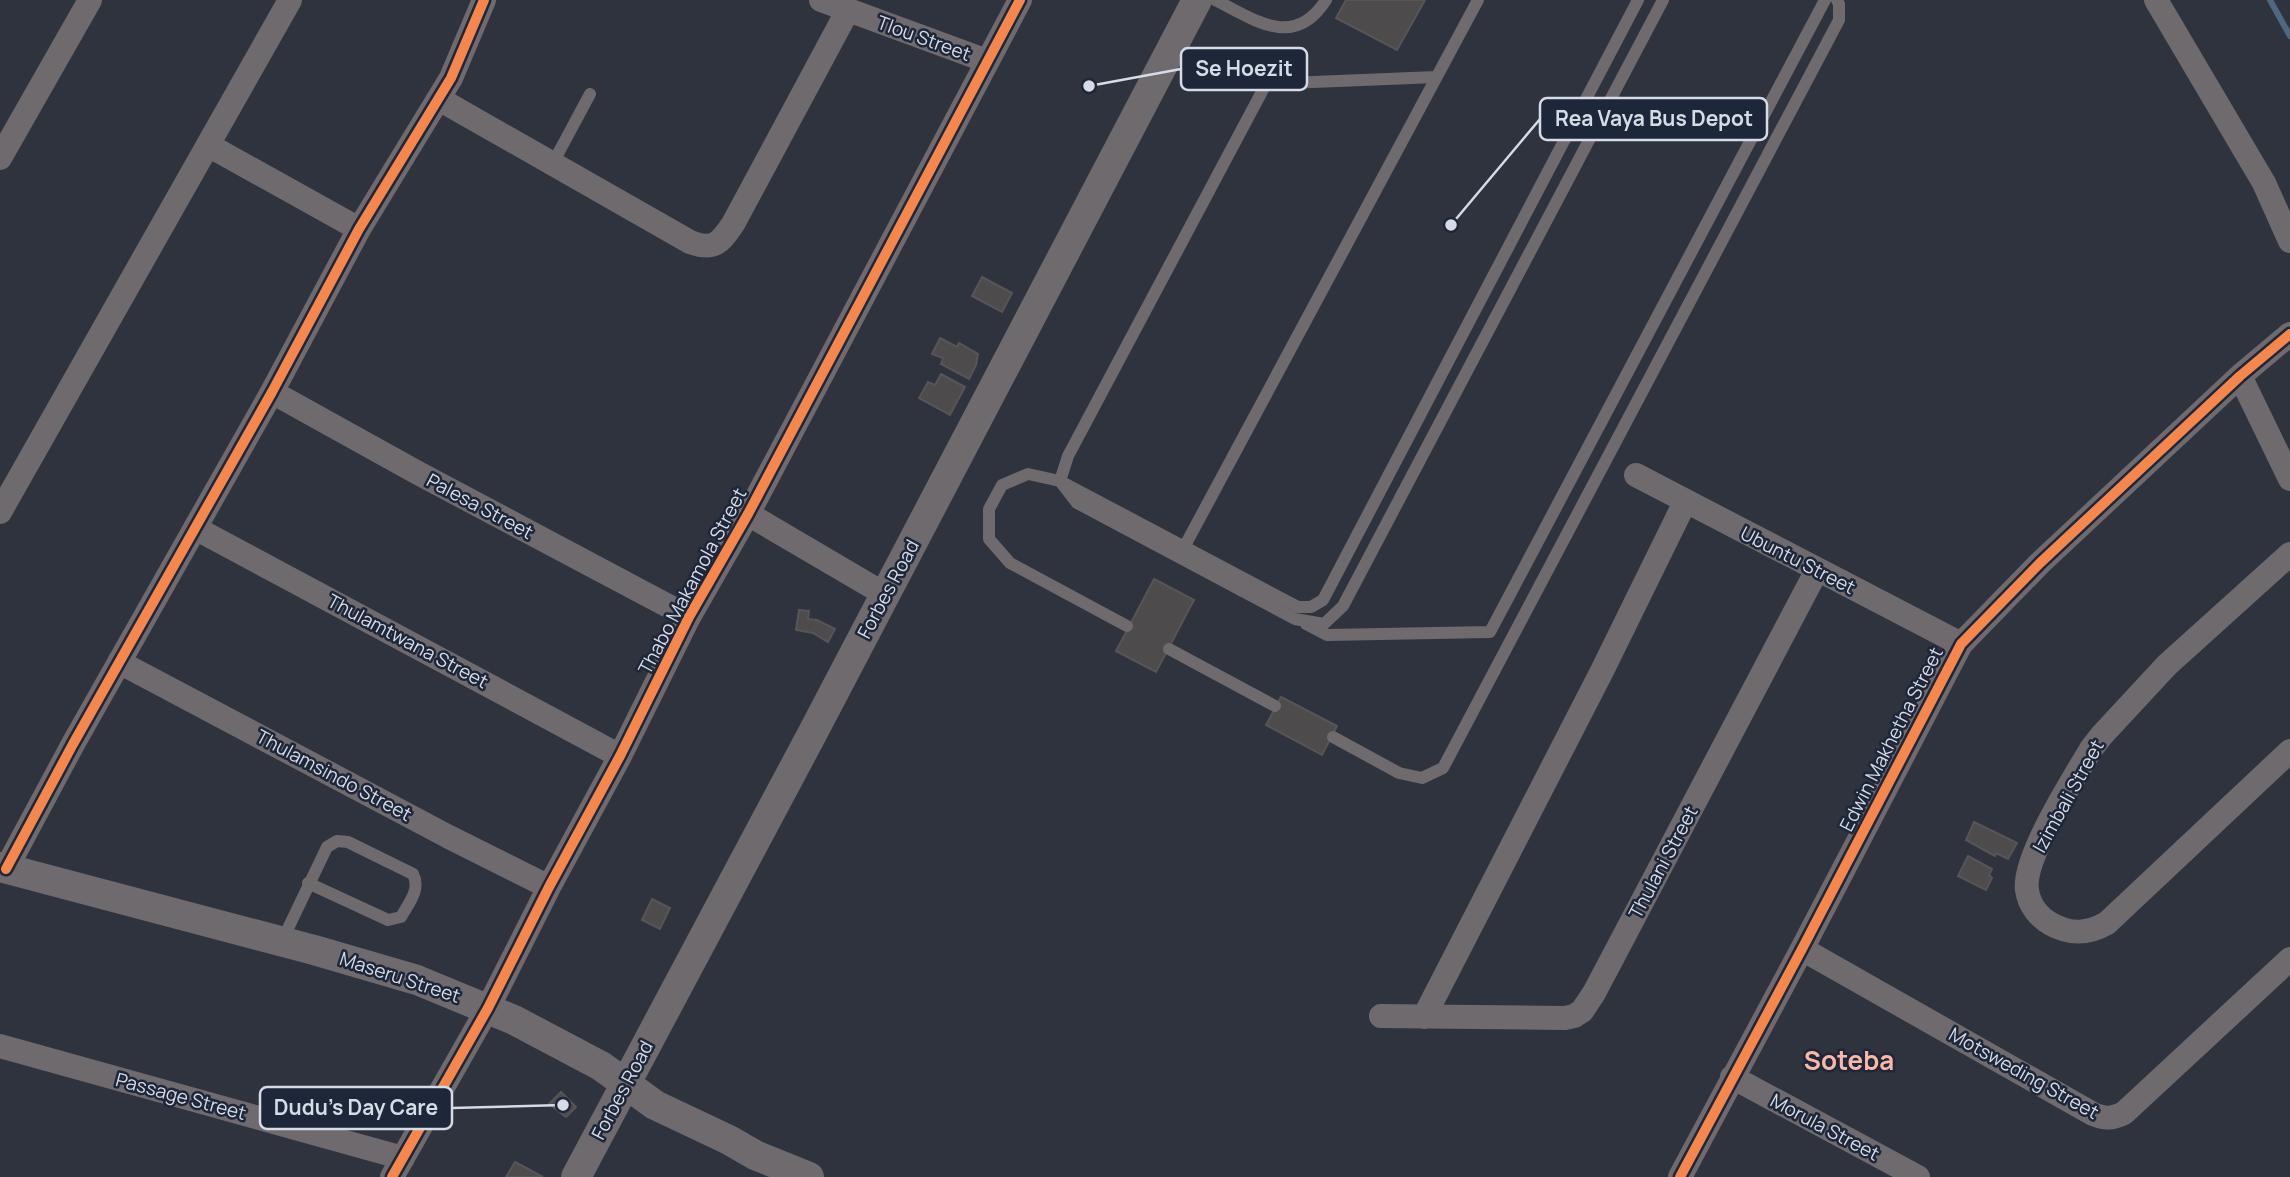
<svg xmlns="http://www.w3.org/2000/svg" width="2290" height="1177" font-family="Manrope,sans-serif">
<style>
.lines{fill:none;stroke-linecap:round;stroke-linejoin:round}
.stream{stroke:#506782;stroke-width:6}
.building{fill:#4d4b4c;stroke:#575557;stroke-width:2}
.service{stroke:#6e6a6e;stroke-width:12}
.minor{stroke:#6e6a6e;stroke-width:24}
.tertiary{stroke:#6e6a6e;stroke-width:30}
.cycleway-casing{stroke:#1e2739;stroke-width:15}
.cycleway{stroke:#f5874c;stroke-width:10}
.labels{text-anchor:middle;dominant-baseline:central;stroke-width:5;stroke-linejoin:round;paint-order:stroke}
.street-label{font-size:19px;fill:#d5dbe7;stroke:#1e2739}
.district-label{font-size:26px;font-weight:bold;fill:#f9b7a8;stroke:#1e2739}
.leader{fill:none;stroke:#d5dbe7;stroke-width:2.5}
.callout-dot{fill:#d5dbe7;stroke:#1e2739;stroke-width:2.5}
.callout{fill:#1e2739;stroke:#d5dbe7;stroke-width:2.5}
.callout-label{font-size:21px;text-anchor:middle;font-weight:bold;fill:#d5dbe7}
</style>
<rect width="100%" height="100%" fill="#2e333e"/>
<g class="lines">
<!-- stream -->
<path class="stream" d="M2270,0L2290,36"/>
</g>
<!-- building -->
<path class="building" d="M1346,0H1425L1397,50L1336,18Z
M982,277L1012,293L1002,312L972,296Z
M940,338L957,347L959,343L978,354L976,365L969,379L941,364L943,358L932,354Z
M941,374L965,387L950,415L919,398L928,382L935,385Z
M1154,579L1194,600L1156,672L1116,651Z
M799,610L809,611L808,619L817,620L835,629L828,642L813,633L796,630Z
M1281,697L1337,726L1322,755L1266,725Z
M1974,822L2017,843L2008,859L1996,853L1995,856L1966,840Z
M1968,856L1992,869L1989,875L1992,878L1986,890L1958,876Z
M652,899L670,908L660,929L642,920Z
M561,1092L576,1107L566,1117L549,1104Z
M515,1162L543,1177H506Z"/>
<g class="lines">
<!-- service -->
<path class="service" d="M1215,0C1255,20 1294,50 1326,0
M1436,77L1266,84L1068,456L1060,481L1077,503L1295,619L1324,624L1343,606L1663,0
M553,163L590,94
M1181,553L1478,0
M1306,624L1327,635L1490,632L1825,0
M1127,626L1010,563L989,539V509L1002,485L1028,474L1060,481L1298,607H1311L1323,600L1638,0
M1169,649L1275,706
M1333,737L1399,773L1422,778L1443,768L1839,20V4L1837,0
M282,941L327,847L337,841L348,842L413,874C421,889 409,903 401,917L388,920L308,883"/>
<!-- minor -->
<path class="minor" d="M821,0L987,61
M2156,0L2264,183L2290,241
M439,99L690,242C714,251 720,243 733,224L848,10
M208,145L359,229
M0,158L90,0
M2240,376L2290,479
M272,392L418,473L689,617
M1636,475L1961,644
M0,512L290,0
M748,514L886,595
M195,528L620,756
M2290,554L2167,665L2102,735L2091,749C2074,778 2022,859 2027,890C2029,905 2039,917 2051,924C2071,935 2088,934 2107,923L2290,751
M119,662L449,837L549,887
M6,869L73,744L272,392L359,229L451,78L484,0
M1802,949L2093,1114C2105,1119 2112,1119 2124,1113L2290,959
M1381,1016L1565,1018L1574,1016L1582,1011L1594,993L1817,570
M1424,1017L1602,671L1685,502
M0,1046L403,1158
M1732,1077L1918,1177
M392,1177L488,1008L549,887L620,756L689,617L748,514L1020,0
M1680,1177L1802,949L1961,644L2040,563L2240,376L2290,334"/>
<!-- tertiary -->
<path class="tertiary" d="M0,867L314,950L417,980L514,1020L601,1066L655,1105L729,1140L755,1155L809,1177
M576,1177L811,736L1197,0"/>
<defs>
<path id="cycleway" d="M6,869L73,744L272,392L359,229L451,78L484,0
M392,1177L488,1008L549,887L620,756L689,617L748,514L1020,0
M1680,1177L1802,949L1961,644L2040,563L2240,376L2290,334"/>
</defs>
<!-- cycleway casing -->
<use href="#cycleway" class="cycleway-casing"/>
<!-- cycleway -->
<use href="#cycleway" class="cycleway"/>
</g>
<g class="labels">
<!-- street labels -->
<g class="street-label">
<text transform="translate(924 38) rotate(20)">Tlou Street</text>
<text transform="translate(480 506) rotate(28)">Palesa Street</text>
<text transform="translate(1798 560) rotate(27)">Ubuntu Street</text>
<text transform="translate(692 581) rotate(-62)">Thabo Makamola Street</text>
<text transform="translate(888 589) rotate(-62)">Forbes Road</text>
<text transform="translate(408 641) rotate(28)">Thulamtwana Street</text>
<text transform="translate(1891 739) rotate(-63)">Edwin Makhetha Street</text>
<text transform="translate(334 775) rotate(28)">Thulamsindo Street</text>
<text transform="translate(2068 796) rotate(-61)">Izimbali Street</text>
<text transform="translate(1663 862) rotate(-62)">Thulani Street</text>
<text transform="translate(400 977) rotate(18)">Maseru Street</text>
<text transform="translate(2024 1073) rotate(29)">Motsweding Street</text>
<text transform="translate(622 1090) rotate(-62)">Forbes Road</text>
<text transform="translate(181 1096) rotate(15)">Passage Street</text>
<text transform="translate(1825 1127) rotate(28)">Morula Street</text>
</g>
<!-- district labels -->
<g class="district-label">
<text x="1849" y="1060">Soteba</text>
</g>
</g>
<!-- callouts -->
<path class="leader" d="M1089 86L1181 69M1451 225L1540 119M563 1105L452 1108"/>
<g class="callout-dot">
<circle cx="1089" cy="86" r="7"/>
<circle cx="1451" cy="225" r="7"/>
<circle cx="563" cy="1105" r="7"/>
</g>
<g class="callout">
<rect x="1181" y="48" width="126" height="42" rx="7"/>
<rect x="1540" y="98" width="227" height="42" rx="7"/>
<rect x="260" y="1087" width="192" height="42" rx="7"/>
</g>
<g class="callout-label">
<text x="1244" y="76">Se Hoezit</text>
<text x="1654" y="126">Rea Vaya Bus Depot</text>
<text x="356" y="1115">Dudu's Day Care</text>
</g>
</svg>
